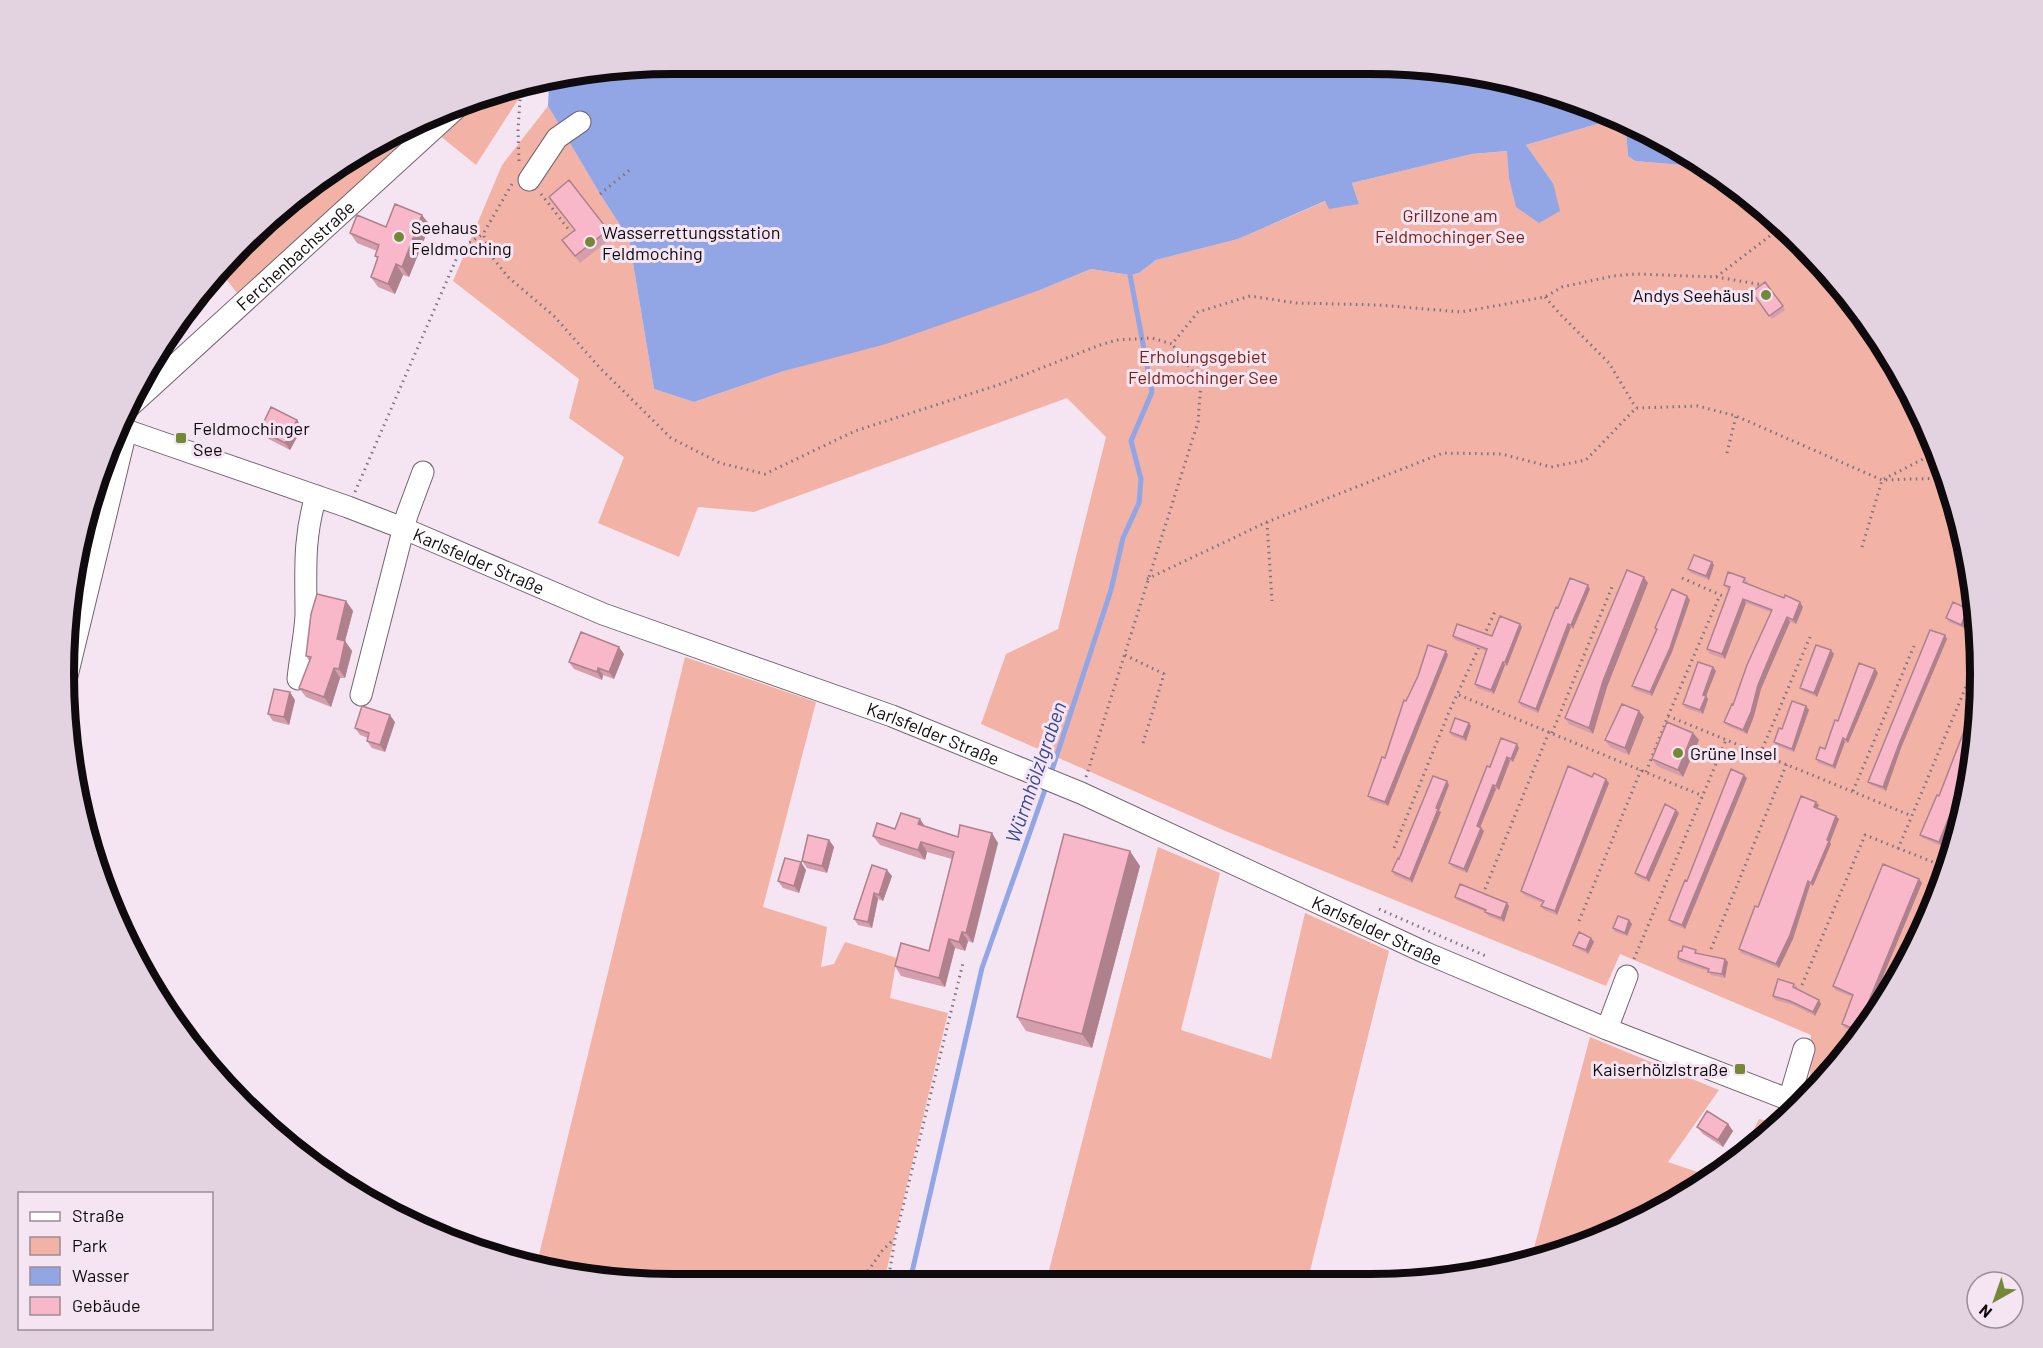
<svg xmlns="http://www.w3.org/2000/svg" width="2043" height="1348" font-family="Barlow,sans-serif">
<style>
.green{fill:#f3b2a6}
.water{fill:#92a6e6}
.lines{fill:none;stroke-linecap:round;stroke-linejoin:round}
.stream{stroke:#92a6e6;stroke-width:5}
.minor-casing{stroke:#726570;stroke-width:23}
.path{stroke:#7d737c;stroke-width:3;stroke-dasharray:1.5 4.5;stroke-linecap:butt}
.minor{stroke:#fff;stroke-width:21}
.wall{fill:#d59ead}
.shaded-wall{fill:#ae818d}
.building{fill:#f8b8c9;stroke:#ae818d;stroke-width:1.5}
.poi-dot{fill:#758838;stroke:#f5e5f2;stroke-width:2}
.labels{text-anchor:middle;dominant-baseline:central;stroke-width:6;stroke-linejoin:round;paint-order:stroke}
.park-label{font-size:18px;fill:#791f14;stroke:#f5e5f2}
.poi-label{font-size:18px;fill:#0e0a0e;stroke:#f5e5f2;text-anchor:start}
.street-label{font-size:18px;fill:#0e0a0e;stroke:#f5e5f2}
.water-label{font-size:20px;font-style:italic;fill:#364793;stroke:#f5e5f2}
.rim{fill:none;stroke:#0e0a0e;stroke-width:8}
</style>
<rect width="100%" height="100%" fill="#f5e5f2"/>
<!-- green -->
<path class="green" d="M528,84L476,165L434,131L245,303L219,270L235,253L252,243L256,231L271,215L334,166L478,95Z
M548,106L600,194L629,239L654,389L694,402L784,371L1040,290L1091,269L1130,275L1139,273L1156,260L1238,239L1326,201L1359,204L1352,183L1472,154L1508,151L1509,178L1553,183L1526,145L1607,121L1626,131L1628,156L1635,161L1693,166L1696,164L1772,215L1854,302L1917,404L1959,516L1979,634L1975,754L1947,871L1898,980L1828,1077L1821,1084L1810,1077L1811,1035L1620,954L1606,986L1223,830L981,724L1006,654L1058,629L1106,437L1067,398L754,512L698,507L679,557L598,523L624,457L569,418L579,379L453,281L502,165Z
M685,657L816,702L763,907L827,927L821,967L834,964L845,942L897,958L890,998L948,1013L884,1281L642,1280L538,1259Z
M1158,847L1220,873L1181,1030L1271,1059L1305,913L1389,951L1307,1283L1046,1282Z
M1590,1037L1719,1090L1668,1162L1712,1177L1639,1222L1530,1263Z
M1782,1113L1788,1115L1739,1160L1759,1119L1776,1123Z"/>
<!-- water -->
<path class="water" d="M594,68H1449L1565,95L1633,123L1638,131L1645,130L1696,164L1693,166L1635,161L1628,156L1626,131L1607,121L1526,145L1553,183L1560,211L1539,223L1516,207L1509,178L1507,151L1472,154L1352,183L1359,204L1329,209L1325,201L1238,239L1156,260L1139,273L1130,275L1091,269L1040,290L886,344L784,371L694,402L654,389L629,239L600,194L548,106L549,85L563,76Z"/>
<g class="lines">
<!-- stream -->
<path class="stream" d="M1050,776L1111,590L1123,538L1139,503L1141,479L1131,441L1152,392L1130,275
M910,1281L982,968L1047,784"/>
<defs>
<g id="minor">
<path d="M529,180L557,138L580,122"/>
<path id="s1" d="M129,407L462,103"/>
<path id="s2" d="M117,427L348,507L405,529L603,614L892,716L1081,793L1426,953L1607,1029L1800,1104"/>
<path d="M67,676L126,431"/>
<path d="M298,679C300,658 305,636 306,615C306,572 303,539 316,496"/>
<path d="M361,695L407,515L423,472"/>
<path d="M1607,1029L1627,976"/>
<path d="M1789,1100L1804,1049"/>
</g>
</defs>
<!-- minor casing -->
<use href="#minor" class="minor-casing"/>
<!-- path -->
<path class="path" d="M519,161L518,130L521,85
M512,184L483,234L493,258L508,277L554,316L600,368L671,438L720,463L765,474L855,431L998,385L1100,345L1117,340L1152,338L1172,344L1198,312L1250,296L1296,303L1379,305L1461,312L1545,297L1562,287L1613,276L1636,274L1716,277L1783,226
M541,194L570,231
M600,194L631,169
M1716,277L1764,285
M1545,297L1560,314L1609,363L1636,408
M1727,453L1736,416
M355,492L461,248L483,234
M1267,522L1272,601
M1862,547L1882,480L1935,453
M1682,578L1727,598
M1147,579L1267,522L1443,453L1502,454L1551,467L1586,460L1636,408L1698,406L1736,416L1882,480L1945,478
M1484,636L1496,609
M1125,655L1164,674L1143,743
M1459,695L1703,796
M1668,716L1912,816
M1552,733L1612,587
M1760,754L1810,637
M1646,772L1668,716L1720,595
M1086,777L1198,422L1201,382L1172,344
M1853,791L1914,646
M1394,848L1449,712L1480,645
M1898,849L1978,658
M1485,889L1549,732
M1379,909L1488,957
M1579,921L1641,770
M1711,949L1787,763
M1634,959L1726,740
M1802,985L1865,835L1948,868
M515,1264L616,1280
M861,1281L882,1251L893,1240
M888,1281L895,1239L963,963"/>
<!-- minor -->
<use href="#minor" class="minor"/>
</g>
<!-- wall -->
<path class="wall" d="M549,197L608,230L613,237L580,263L562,240L575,230Z
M430,225L409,277L403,275L395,294L378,287L371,277L378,260L375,256L377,251L357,243L350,233L386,227Z
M1765,282L1785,310L1772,319L1752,292Z
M201,289L206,297L189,312L186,308L189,302Z
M297,420L302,428L290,450L265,437L260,430Z
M1714,565L1709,580L1691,573L1688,569Z
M1745,578L1748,583L1747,584L1803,607L1796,624L1790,622L1778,649L1761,689L1754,716L1747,734L1728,726L1724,722L1733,705L1771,612L1746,603L1725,659L1710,654L1707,649L1728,590L1724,585Z
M1648,583L1607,687L1593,734L1569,724L1565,718Z
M1590,589L1573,629L1571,627L1538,713L1521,706L1519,702L1558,608Z
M1690,600L1672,652L1652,696L1635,690L1632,686L1656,630L1655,628Z
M346,601L353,611L345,641L352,651L345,678H340L331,707L306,697L299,688L310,662L306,656Z
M1968,609L1971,613L1964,628L1949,622L1946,618Z
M1520,624L1522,627L1507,666L1505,665L1494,694L1477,688L1475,684L1486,651L1455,640L1453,636H1492Z
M1945,635L1947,639L1901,748L1886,791L1871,785L1868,782Z
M624,654L614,679L603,675L602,680L574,669L569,662Z
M1834,654L1817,697L1803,691L1800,688Z
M1448,655L1388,806L1371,800L1368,796L1385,758L1406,701Z
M1713,667L1716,671L1706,696L1708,699L1703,714L1685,708L1683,704Z
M1878,673L1848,743L1845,742L1835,769L1818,763L1816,759L1825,749L1838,721Z
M295,700L289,725L273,721L268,714Z
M1806,706L1809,710L1794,752L1777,746L1774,742L1782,729Z
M1639,711L1644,717L1629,755L1610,747L1605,740Z
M1974,714L1975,754L1970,774L1941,846L1923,838L1920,835L1939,796Z
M395,722L385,752L372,748L367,741L368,738L360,735L355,728Z
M1471,726L1466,741L1452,736L1450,732Z
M1693,733L1699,740L1683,777L1657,766L1652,759Z
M1517,744L1519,748L1513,762L1510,761L1499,790L1496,789L1480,827L1484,831L1467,873L1452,867L1449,863L1490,767Z
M1592,777L1609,783L1557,915L1544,910L1541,906L1543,903L1524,895L1521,891Z
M1747,778L1685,929L1672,924L1669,920L1687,881Z
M1449,785L1439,811L1441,812L1412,883L1394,875L1392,871L1399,859Z
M1819,805L1817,809L1839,819L1830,842L1831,844L1813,886L1810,885L1793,939L1779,968L1741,953L1739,949L1758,907Z
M1679,813L1649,882L1637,877L1635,873Z
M925,826L958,837L998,843L973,943L968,941L965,951L955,948L945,987L901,976L895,966L929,951L952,859L927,852L925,860L880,845L873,836L895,829Z
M829,840L834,847L827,873L807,868L802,861Z
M872,865L892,876L883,901L878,899L872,928L858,925L854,919Z
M1140,866L1092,1048L1026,1031L1017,1017Z
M806,870L799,893L783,888L778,881Z
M1919,879L1922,883L1859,1034L1845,1028L1842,1024L1853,997L1835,990L1833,986Z
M1455,897L1509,906L1504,922L1488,916L1486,912L1457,900Z
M1629,920L1632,924L1627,936L1615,932L1613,928Z
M1591,938L1594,942L1588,954L1576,948L1573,945Z
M1699,954L1725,959L1728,962L1725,978L1711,975L1708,971L1680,962L1678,958Z
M1794,984L1797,987L1796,989L1819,1000L1821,1004L1815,1016L1793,1005L1775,1000L1773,996Z
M1728,1124L1733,1131L1723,1147L1703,1134L1697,1127Z"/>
<!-- shaded-wall -->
<path class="shaded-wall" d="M422,215L430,225L409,277L402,267Z
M396,264L403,275L395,294L388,284Z
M297,420L302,428L290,450L285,443Z
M1712,562L1714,565L1709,580L1706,576Z
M1644,577L1648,583L1607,687L1593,734L1589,728L1603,681Z
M1588,585L1590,589L1573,629L1571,625Z
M1687,596L1690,600L1672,652L1652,696L1650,692Z
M1743,599L1746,603L1725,659L1722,654Z
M346,601L353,611L345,641L352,651L345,678L339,669L337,639Z
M1800,602L1803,607L1796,624L1793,620Z
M1968,609L1971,613L1964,628L1961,625Z
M1787,617L1790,622L1761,689L1754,716L1747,734L1743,730L1758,685Z
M1520,624L1522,627L1507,666L1505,662Z
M1568,624L1571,627L1538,713L1536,709Z
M1945,635L1947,639L1901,748L1886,791L1883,787L1899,744Z
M619,647L624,654L614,679L609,672Z
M1831,650L1834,654L1817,697L1814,693Z
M1446,651L1448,655L1388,806L1385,802Z
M1503,662L1505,665L1494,694L1491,690Z
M1713,667L1716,671L1706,696L1708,699L1703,714L1700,710L1703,695Z
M334,668L340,678L331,707L324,697Z
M598,668L603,675L602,680L597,672Z
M1875,669L1878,673L1848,743L1846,740Z
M290,692L295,700L289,725L284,717Z
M1806,706L1809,710L1794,752L1792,749Z
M1639,711L1644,717L1629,755L1625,748Z
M390,715L395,722L385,752L380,745Z
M1469,723L1471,726L1466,741L1463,737Z
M1693,733L1699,740L1683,777L1678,770Z
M1843,738L1845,742L1835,769L1833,766Z
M1517,744L1519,748L1513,762L1511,759Z
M1975,753L1970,774L1941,846L1939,842Z
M1507,757L1510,761L1499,790L1496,786Z
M1744,775L1747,778L1685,929L1682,925Z
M1606,779L1609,783L1557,915L1555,911Z
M1447,781L1449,785L1439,811L1441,812L1412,883L1410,879Z
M1493,785L1496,789L1479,830L1477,826Z
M1816,802L1819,805L1816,811L1814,807Z
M1676,810L1679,813L1649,882L1646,878Z
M1836,816L1839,819L1830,842L1831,844L1813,886L1811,883Z
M920,819L926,828L918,824Z
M1481,828L1484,831L1467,873L1464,869Z
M992,833L998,843L973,943L966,933Z
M829,840L834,847L827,873L822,866Z
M921,842L927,852L925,860L918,850Z
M1130,851L1140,866L1092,1048L1082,1034Z
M801,862L806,870L799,893L794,886Z
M887,870L892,876L883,901L879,895Z
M1919,879L1922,883L1859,1034L1857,1030Z
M1808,881L1810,885L1793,939L1779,968L1776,964Z
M874,893L878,899L872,928L868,922Z
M1507,903L1509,906L1504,922L1501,918Z
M1629,920L1632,924L1627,936L1625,933Z
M962,932L968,941L965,951L959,942Z
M1591,938L1594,942L1588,954L1586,950Z
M949,939L955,948L945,987L939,978Z
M1725,959L1728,962L1725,978L1722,974Z
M1819,1000L1821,1004L1815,1016L1813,1012Z
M1728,1124L1733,1131L1723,1147L1718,1140Z"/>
<!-- building -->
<path class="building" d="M569,180L608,230L575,256L562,240L575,230L549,197Z
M395,204L422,215L402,267L396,264L388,284L371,277L378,257L375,256L379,245L350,233L357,215L386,227Z
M1765,282L1783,306L1769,316L1752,292Z
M271,407L297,420L285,443L260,430Z
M1694,555L1712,562L1706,576L1688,569Z
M1627,570L1644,577L1603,681L1589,728L1565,718Z
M1728,572L1745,578L1743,582L1784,598L1785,595L1800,602L1793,620L1787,617L1775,644L1758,685L1751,712L1743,730L1724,722L1732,704L1733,705L1747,665L1772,610L1743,599L1722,654L1707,649L1730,587L1724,585Z
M1570,578L1588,585L1571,625L1568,624L1536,709L1519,702L1556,607L1558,608Z
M1672,589L1687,596L1670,648L1650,692L1632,686L1657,629L1655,628Z
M317,594L346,601L337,639L345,641L339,669L334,668L324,697L299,688L311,657L306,656L311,614Z
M1953,602L1968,609L1961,625L1946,618Z
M1500,616L1520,624L1505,662H1503L1491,690L1475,684L1487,649L1453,636L1457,624L1492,636Z
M1930,630L1945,635L1899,744L1883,787L1868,782Z
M581,632L619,647L609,672L598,668L597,672L569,662Z
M1428,645L1446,651L1385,802L1368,796L1382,757L1385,758L1404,700L1406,701L1418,676Z
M1816,645L1831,650L1814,693L1800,688Z
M1698,662L1713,667L1703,695L1706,696L1700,710L1683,704Z
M1859,663L1875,669L1846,740L1843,738L1833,766L1816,759L1820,747L1825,749L1835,720L1838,721Z
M274,689L290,692L284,717L268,714Z
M1792,701L1806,706L1792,749L1774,742L1779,728L1782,729Z
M1622,704L1639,711L1625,748L1605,740Z
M362,706L390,715L380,745L367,741L369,733L355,728Z
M1976,708L1975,753L1939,842L1920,835L1937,795L1939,796L1971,713L1974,714Z
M1455,718L1469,723L1463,737L1450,732Z
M1667,722L1693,733L1678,770L1652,759Z
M1501,738L1517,744L1511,759L1507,757L1496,786L1493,785L1477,826L1481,828L1464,869L1449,863L1487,766L1490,767Z
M1568,766L1592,777L1594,773L1606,779L1555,911L1541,906L1544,901L1521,891Z
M1731,769L1744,775L1682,925L1669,920L1685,880L1687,881Z
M1433,776L1447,781L1436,808L1438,809L1410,879L1392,871L1398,858L1399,859Z
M1801,796L1816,802L1814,807L1836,816L1827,840L1829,841L1811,883L1808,881L1790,935L1776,964L1739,949L1755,906L1758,907Z
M1665,804L1676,810L1646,878L1635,873Z
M901,813L920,819L918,824L958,837L960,825L992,833L966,933L962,932L959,942L949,939L939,978L895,966L901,943L929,951L954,852L921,842L918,850L873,836L877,823L895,829Z
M1064,834L1130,851L1082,1034L1017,1017Z
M808,835L829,840L822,866L802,861Z
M785,858L801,862L794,886L778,881Z
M1883,864L1919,879L1857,1030L1842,1024L1853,995L1833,986Z
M872,865L887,870L879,895L874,893L868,922L854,919Z
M1460,884L1507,903L1501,918L1485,912L1486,910L1455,897Z
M1618,916L1629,920L1625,933L1613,928Z
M1579,932L1591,938L1586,950L1573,945Z
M1683,946L1696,950L1695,953L1725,959L1722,974L1708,972L1709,969L1678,958L1679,951H1682Z
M1778,979L1794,984L1793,987L1819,1000L1813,1012L1790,1001L1773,996Z
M1707,1111L1728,1124L1718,1140L1697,1127Z"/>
<!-- markers -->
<g class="poi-dot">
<circle cx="399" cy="237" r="6"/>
<circle cx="590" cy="242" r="6"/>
<circle cx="1766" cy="295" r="6"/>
<rect x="175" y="432" width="12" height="12" rx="3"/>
<circle cx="1678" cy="753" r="6"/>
<rect x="1734" y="1063" width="12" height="12" rx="3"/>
</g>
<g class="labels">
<!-- park labels -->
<g class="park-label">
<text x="1450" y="215">Grillzone am<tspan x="1450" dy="21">Feldmochinger See</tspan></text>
<text x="1203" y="356">Erholungsgebiet<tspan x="1203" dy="21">Feldmochinger See</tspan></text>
</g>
<!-- poi labels -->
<g class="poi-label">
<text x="411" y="227">Seehaus<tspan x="411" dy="21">Feldmoching</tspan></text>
<text x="602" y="232">Wasserrettungsstation<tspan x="602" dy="21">Feldmoching</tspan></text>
<text x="1754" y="295" text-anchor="end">Andys Seehäusl</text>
<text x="193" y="428">Feldmochinger<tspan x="193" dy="21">See</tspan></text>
<text x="1690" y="753">Grüne Insel</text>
<text x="1728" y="1069" text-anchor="end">Kaiserhölzlstraße</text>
</g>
<!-- street labels -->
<g class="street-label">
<text stroke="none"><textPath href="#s1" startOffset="225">Ferchenbachstraße</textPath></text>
<text stroke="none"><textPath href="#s2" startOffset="386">Karlsfelder Straße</textPath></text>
<text stroke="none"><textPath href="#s2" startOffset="872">Karlsfelder Straße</textPath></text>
<text stroke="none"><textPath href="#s2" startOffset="1358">Karlsfelder Straße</textPath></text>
</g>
<!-- water labels -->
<g class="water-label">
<text transform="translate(1035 772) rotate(-71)">Würmhölzlgraben</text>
</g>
</g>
<!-- crop -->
<path d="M0 0H2043V1348H0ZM674 74H1370A600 600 0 0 1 1970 674V674A600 600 0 0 1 1370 1274H674A600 600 0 0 1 74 674V674A600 600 0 0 1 674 74Z" fill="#e3d3e0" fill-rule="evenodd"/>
<path class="rim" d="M674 74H1370A600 600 0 0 1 1970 674V674A600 600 0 0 1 1370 1274H674A600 600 0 0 1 74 674V674A600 600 0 0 1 674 74Z"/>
<!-- legend -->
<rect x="18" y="1192" width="195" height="138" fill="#f5e5f2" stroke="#998d97" stroke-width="1.5"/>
<rect x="30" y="1212" width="30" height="9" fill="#ffffff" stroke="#998d97" stroke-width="1.5"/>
<text x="72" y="1222" font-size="18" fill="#0e0a0e">Straße</text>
<rect x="30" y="1237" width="30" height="18" fill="#f3b2a6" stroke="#998d97" stroke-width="1.5"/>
<text x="72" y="1252" font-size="18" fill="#0e0a0e">Park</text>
<rect x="30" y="1267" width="30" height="18" fill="#92a6e6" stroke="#998d97" stroke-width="1.5"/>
<text x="72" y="1282" font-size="18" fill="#0e0a0e">Wasser</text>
<rect x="30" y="1297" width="30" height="18" fill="#f8b8c9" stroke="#998d97" stroke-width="1.5"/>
<text x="72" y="1312" font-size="18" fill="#0e0a0e">Gebäude</text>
<!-- north arrow -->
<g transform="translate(1995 1300) rotate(220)"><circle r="28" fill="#f5e5f2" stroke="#998d97" stroke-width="1.5"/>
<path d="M0-4.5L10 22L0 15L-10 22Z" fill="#758838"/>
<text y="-9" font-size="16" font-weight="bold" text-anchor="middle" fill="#0e0a0e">N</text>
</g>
</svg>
